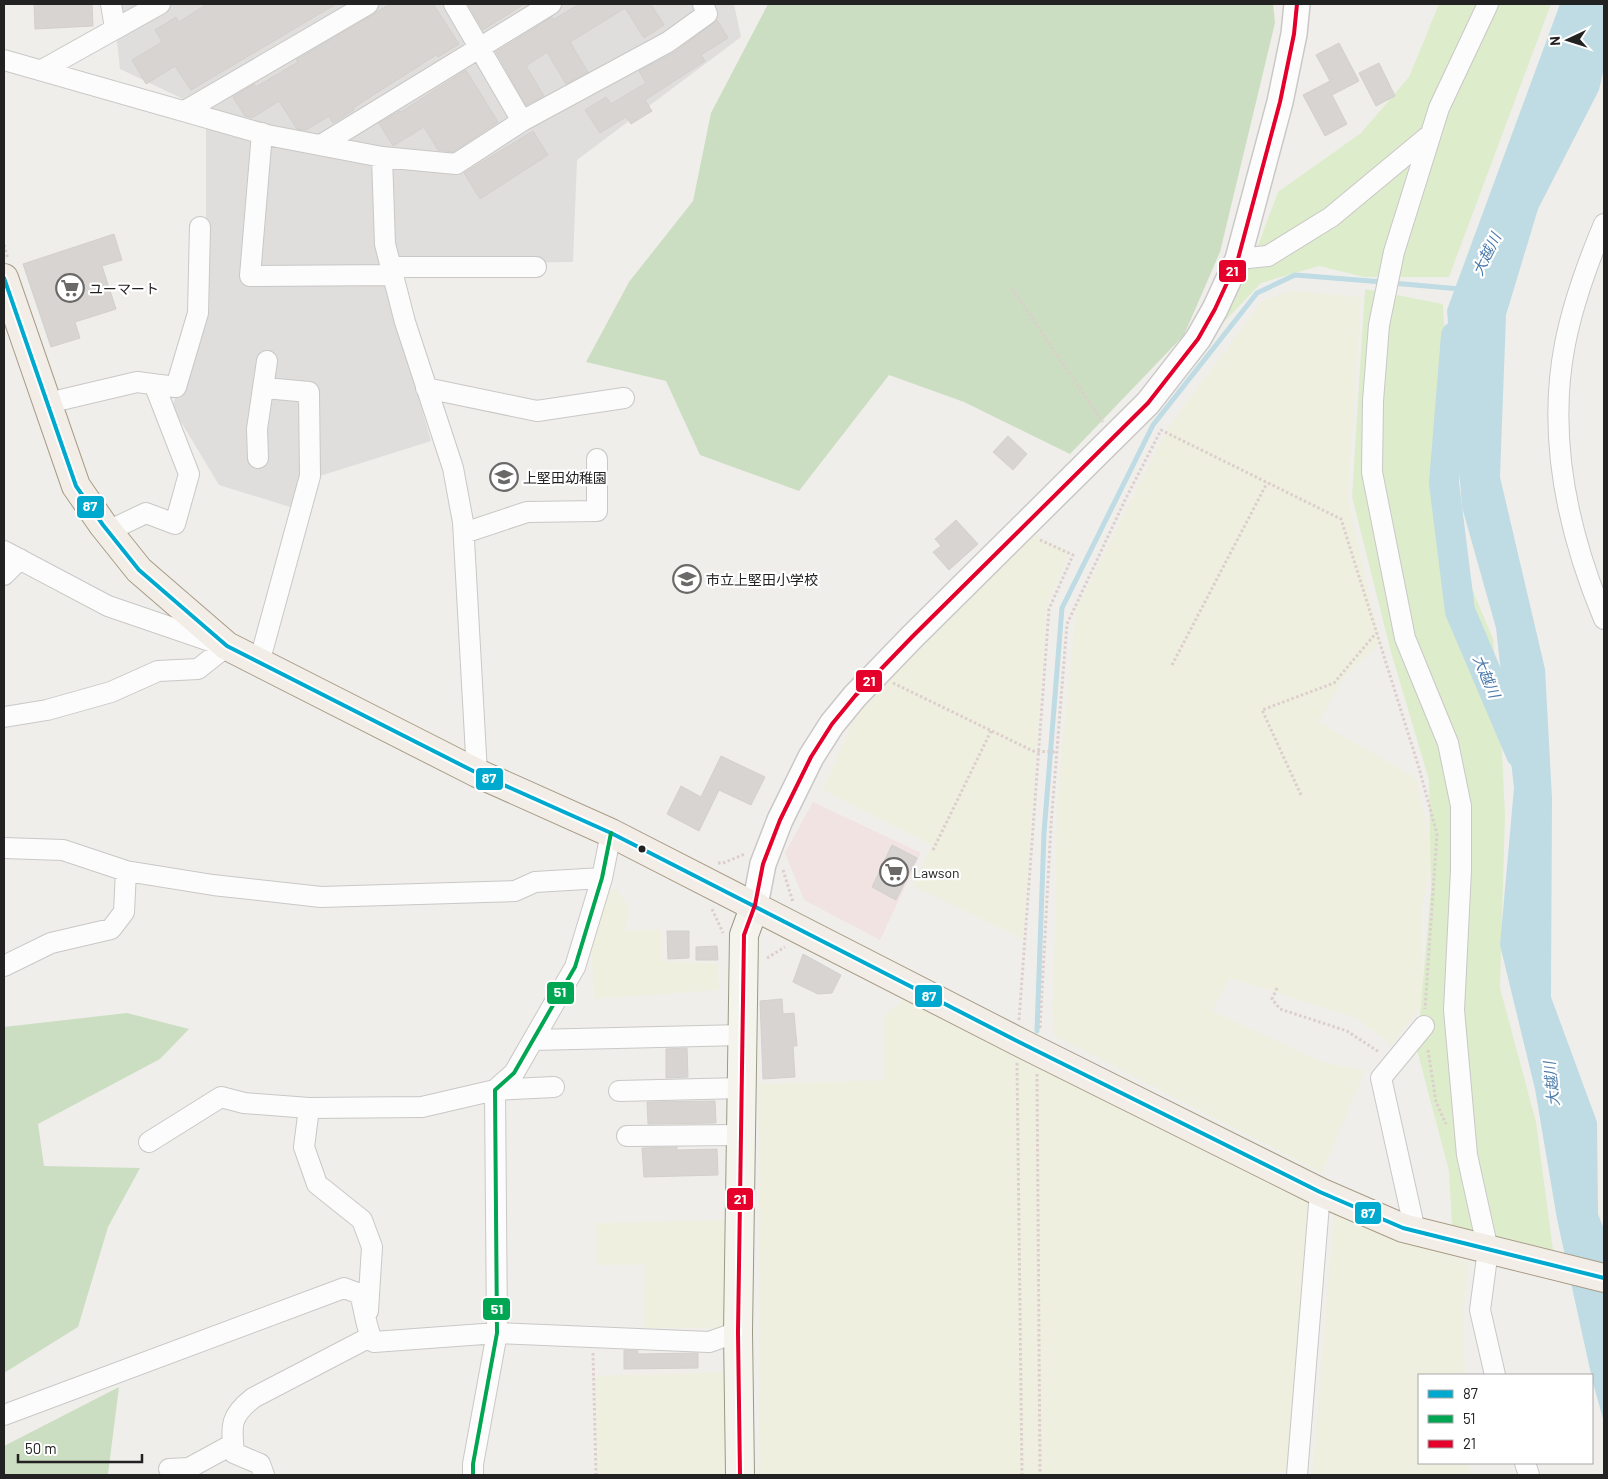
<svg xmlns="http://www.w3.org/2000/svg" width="1608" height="1479" font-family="Barlow,'Noto Sans JP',sans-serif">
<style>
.residential{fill:#dfdedc}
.commercial{fill:#f1e3e1}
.farmland{fill:#efefdf}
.grass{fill:#ddeccb}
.forest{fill:#cbdec1}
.water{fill:#bfdbe3}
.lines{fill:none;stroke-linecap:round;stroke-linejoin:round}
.stream{stroke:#bfdbe3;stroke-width:5}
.river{stroke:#bfdbe3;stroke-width:30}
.building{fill:#d7d4d2;stroke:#d3d0cc}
.minor-casing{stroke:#c9c8c7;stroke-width:22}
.tertiary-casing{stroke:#c9c8c7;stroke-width:28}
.secondary-casing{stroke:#999a82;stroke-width:30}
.primary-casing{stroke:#a79c86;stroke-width:30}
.path{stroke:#dccecd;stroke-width:3;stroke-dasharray:2.5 2.5;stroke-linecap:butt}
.minor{stroke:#fdfcfc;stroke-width:20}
.tertiary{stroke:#fdfcfc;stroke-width:25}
.secondary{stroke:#f4f4ed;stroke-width:28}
.primary{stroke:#f3ede7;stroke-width:28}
.bus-1-casing{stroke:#fff;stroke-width:8}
.bus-2-casing{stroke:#fff;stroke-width:8}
.bus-3-casing{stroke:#fff;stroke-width:8}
.bus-1{stroke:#00a9ce;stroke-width:4}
.bus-2{stroke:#00a651;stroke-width:4}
.bus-3{stroke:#e4002b;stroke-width:4}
.bus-dot{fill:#222;stroke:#fff;stroke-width:2}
.labels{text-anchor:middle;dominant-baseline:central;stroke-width:4.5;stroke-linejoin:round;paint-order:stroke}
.poi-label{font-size:14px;fill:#222;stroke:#fff;text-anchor:start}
.water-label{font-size:15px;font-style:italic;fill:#4a7aab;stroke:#fff}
.line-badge{stroke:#fff;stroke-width:2}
.badge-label{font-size:14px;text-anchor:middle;font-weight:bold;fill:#fff}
</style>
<rect width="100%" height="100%" fill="#f0eeeb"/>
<!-- residential -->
<path class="residential" d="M113,4H734L741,37L577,160L573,262L380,264L431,441L320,476L306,512L219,485L172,407L206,312V110L120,69Z"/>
<!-- commercial -->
<path class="commercial" d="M813,802L921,853L880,940L804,900L785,853Z"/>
<!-- farmland -->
<path class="farmland" d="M1291,291L1361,297L1348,499L1380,643L1343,678L1319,722L1416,778L1433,852L1422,908L1423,1003L1392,1045L1356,1018L1230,978L1212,1011L1322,1062L1365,1070L1322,1173L1053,1035L1057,801L1076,609L1168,428L1262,301Z
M1032,534L1070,552L1047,606L1023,939L913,886L932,845L823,790L855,716Z
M616,889L628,906L626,931L661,929V961L718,964L719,990L594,999L591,941L605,890Z
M904,999L1310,1198L1289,1472L1140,1475H759V1084L883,1080V1017Z
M1334,1210L1469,1263L1463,1314L1465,1375H1419V1463H1469L1470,1475H1312Z
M729,1220L728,1328H643L645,1265H597L596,1223Z
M726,1372L728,1475H597L594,1376Z"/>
<!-- grass -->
<path class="grass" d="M1439,4H1551L1449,277H1364L1319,266L1261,283L1206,341L1259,243L1278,192L1361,133L1409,77Z
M1365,289L1443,304L1445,340L1437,483L1475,596L1493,639L1501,732L1505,815L1500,988L1536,1122L1553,1250L1452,1226L1449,1171L1417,1050L1431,890L1429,780L1391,652L1352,497Z"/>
<!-- forest -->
<path class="forest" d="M768,4H1273L1275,23L1220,252L1184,335L1070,454L964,402L889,375L799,491L700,455L666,381L586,362L629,282L693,201L711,113Z
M127,1013L189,1029L160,1059L38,1124L44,1166L140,1168L108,1227L78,1327L4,1373V1027Z
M119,1387L108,1474L114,1475H4V1446Z"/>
<!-- water -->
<path class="water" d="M1560,4H1604V68L1599,90L1538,209L1506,315L1500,477L1545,669L1552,798L1551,997L1597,1122L1598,1214L1604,1229V1422L1593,1383L1557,1219L1535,1089L1500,945L1514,788L1496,628L1462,507L1447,310Z"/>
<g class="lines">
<!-- stream -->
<path class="stream" d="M1392,283L1460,289
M1037,1031L1044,833L1062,608L1153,425L1257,293L1295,275L1383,282"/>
<!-- river -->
<path class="river" d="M1456,336L1444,483L1460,611L1521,754"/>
</g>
<!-- building -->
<path class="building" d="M34,4H92L93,26L35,29Z
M207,4H336L191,90L175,66L146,84L132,60L162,42L155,30L176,17L179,22Z
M390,4H433L459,44L438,57L436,55L353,108L354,110L333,123L329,116L306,130L297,129L279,101L252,118L245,116L233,97L254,84L256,87L298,62L296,60Z
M468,4H524L483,30Z
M579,4H651L664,25L644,38L625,8L570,42L588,72L566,84L547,52L526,66L544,96L526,105L496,52L552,17L553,20Z
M717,20L728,38L701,55L705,61L645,100L652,111L631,124L626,117L600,133L585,110L606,97L611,104L646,83L639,71L675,52Z
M1339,43L1359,81L1332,95L1347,124L1325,136L1303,95L1330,81L1316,55Z
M1379,63L1395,96L1376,106L1359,73Z
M466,70L498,122L453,152L438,150L424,127L393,146L379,123L400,111L401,112Z
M533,131L548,155L480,199L464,173Z
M114,234L122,260L102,266L116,309L75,322L80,338L51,347L23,264Z
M1008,436L1027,454L1013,470L993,452Z
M956,520L978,544L949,570L933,552L941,546L935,539Z
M721,756L765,777L751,805L719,790L699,831L667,814L681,786L701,797Z
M892,845L917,858L896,900L872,887Z
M667,931H689V958L668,959Z
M717,946L718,960H696V947Z
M803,954L841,975L832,993L818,994L793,982Z
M782,999L783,1014L794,1013L797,1046H793L795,1077L763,1079L760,1001Z
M687,1048L688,1077L666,1078V1049Z
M715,1101L716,1123L648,1124L647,1102Z
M677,1147V1150L717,1149L718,1175L644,1177L642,1148Z
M624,1350L638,1351V1354L698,1353V1368L624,1369Z"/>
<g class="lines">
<defs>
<path id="minor" d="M111,4L115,28
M454,4L522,121
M1488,4L1439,108L1394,252L1379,325L1373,401L1372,472L1405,638L1448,743L1461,806V870L1454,1010L1467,1155L1488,1250L1480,1310L1495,1375
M4,60L267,135L382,157L456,164L522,121L668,42L707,14L703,4
M42,70L160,4
M185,111L368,4
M262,133L250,276L393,275
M321,145L551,4
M382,157L385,244L405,322L453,468L463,522L477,773
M1604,224C1588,262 1573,303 1565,344C1547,437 1568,533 1604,619
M1238,259L1268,256L1331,217L1431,134
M391,267H536
M426,388L537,411L624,398
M48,403L137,382L176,387L198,313L200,227
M258,458L257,429L267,361
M108,531L146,513L175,524L189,474L154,384
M464,533L527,512L597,511V459
M4,551L108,606L219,644
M4,575L20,559
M259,663L310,476L309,392L265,388
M4,717L47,710L111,692L158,671L198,669L227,646
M4,848L63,850L126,871L213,885L321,897L515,891L535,882L602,878
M4,966L51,943L111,929L124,912L126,871
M533,1040L743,1035
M619,1091L742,1088
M309,1108L304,1147L317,1184L362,1220L372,1247L368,1311
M627,1136L741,1135
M149,1142L221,1097L244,1103L309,1108L422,1107L495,1090L554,1087
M1415,1231L1381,1078L1424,1026
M4,1415L344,1288L360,1294C364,1307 367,1334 374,1342L497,1333L709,1342L738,1332
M1525,1463L1529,1475
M169,1469L189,1468L233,1444
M264,1475L260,1464L234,1453C231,1425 230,1416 253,1398L370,1337
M473,1475V1464L497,1333L495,1090L514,1073L575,967L602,878L611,833
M1297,1475L1320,1192"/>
<path id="tertiary" d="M755,905L763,864L780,820L811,757L832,724L855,696L912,637L1148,403L1198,339L1215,309L1238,259L1280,102L1294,34L1297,4"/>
<path id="secondary" d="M740,1475L738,1332L744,935L755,905"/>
<path id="primary" d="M4,278L76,486L103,525L139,570L227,646L477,773L611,833L1023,1044L1320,1192L1403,1228L1604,1278"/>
</defs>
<!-- minor casing -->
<use href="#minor" class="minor-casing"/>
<!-- tertiary casing -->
<use href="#tertiary" class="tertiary-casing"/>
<!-- secondary casing -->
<use href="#secondary" class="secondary-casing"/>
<!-- primary casing -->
<use href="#primary" class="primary-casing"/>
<!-- path -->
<path class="path" d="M4,245L8,259
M1012,289L1103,422
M1172,665L1267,483
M893,683L1033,751L1057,752
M1301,795L1262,710L1334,683L1376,633
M933,850L991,731
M718,863H723L745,854
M783,870L793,902
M712,909L723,933
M767,958L785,947
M1277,988L1272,999L1280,1009L1347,1031L1379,1052
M1019,1020L1049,609L1073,555L1038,539
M1040,1028L1051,825L1067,624L1125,500L1161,430L1341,519L1419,768L1437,834L1425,1009
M1428,1050L1436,1102L1446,1124
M1017,1063L1022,1475
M1037,1074L1040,1475
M593,1353L596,1475"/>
<!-- minor -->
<use href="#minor" class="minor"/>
<!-- tertiary -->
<use href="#tertiary" class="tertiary"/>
<!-- secondary -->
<use href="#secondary" class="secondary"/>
<!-- primary -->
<use href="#primary" class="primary"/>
<defs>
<path id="bus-1" d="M4,278L76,486L103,525L139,570L227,646L477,773L611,833L1023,1044L1320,1192L1403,1228L1604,1278"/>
<path id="bus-2" d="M473,1475V1464L497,1333L495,1090L514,1073L575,967L602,878L611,833"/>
<path id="bus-3" d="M740,1475L738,1332L744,935L755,905L763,864L780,820L811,757L832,724L855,696L912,637L1148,403L1198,339L1215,309L1238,259L1280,102L1294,34L1297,4"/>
</defs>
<!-- bus-1 casing -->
<use href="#bus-1" class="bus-1-casing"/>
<!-- bus-2 casing -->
<use href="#bus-2" class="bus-2-casing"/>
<!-- bus-3 casing -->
<use href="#bus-3" class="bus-3-casing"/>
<!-- bus-1 -->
<use href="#bus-1" class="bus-1"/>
<!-- bus-2 -->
<use href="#bus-2" class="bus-2"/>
<!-- bus-3 -->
<use href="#bus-3" class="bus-3"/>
</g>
<!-- icons -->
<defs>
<symbol id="supermarket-ring" viewBox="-11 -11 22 22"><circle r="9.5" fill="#fff" stroke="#6a6968" stroke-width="1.5"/><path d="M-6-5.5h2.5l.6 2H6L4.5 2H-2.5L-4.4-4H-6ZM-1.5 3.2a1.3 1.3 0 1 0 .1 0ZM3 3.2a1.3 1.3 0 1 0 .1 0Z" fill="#6a6968"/></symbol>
<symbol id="school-ring" viewBox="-11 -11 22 22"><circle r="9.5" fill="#fff" stroke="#6a6968" stroke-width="1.5"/><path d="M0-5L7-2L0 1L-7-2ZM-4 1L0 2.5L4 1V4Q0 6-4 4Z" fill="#6a6968"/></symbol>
</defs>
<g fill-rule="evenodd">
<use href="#supermarket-ring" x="54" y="272" width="32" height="32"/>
<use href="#school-ring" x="488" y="461" width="32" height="32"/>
<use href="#school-ring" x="671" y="563" width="32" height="32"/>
<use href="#supermarket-ring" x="878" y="856" width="32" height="32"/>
</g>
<!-- markers -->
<circle class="bus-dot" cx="642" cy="849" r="4.5"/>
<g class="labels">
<!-- poi labels -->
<g class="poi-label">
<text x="89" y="288">ユーマート</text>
<text x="523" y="477">上堅田幼稚園</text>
<text x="706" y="579">市立上堅田小学校</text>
<text x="913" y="872">Lawson</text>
</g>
<!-- water labels -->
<g class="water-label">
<text transform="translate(1486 254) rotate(-64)">大越川</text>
<text transform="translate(1487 676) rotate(67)">大越川</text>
<text transform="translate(1551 1084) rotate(-96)">大越川</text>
</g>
</g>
<g class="line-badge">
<rect x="1218" y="259" width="29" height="24" rx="5" fill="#e4002b"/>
<rect x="76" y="495" width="29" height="24" rx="5" fill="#00a9ce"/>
<rect x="855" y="669" width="28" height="24" rx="5" fill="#e4002b"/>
<rect x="475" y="767" width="29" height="24" rx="5" fill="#00a9ce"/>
<rect x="546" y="981" width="29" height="24" rx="5" fill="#00a651"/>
<rect x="914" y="984" width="29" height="24" rx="5" fill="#00a9ce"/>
<rect x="726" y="1187" width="28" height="24" rx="5" fill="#e4002b"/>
<rect x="1354" y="1201" width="28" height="24" rx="5" fill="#00a9ce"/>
<rect x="482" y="1297" width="29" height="24" rx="5" fill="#00a651"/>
</g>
<g class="badge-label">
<text x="1232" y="276">21</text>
<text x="90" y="511">87</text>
<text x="869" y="686">21</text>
<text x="489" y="783">87</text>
<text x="560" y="997">51</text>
<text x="929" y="1001">87</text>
<text x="740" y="1204">21</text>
<text x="1368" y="1218">87</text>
<text x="497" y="1314">51</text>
</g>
<!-- border -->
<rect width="1608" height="1479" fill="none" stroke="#222222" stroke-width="10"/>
<!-- legend -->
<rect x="1418" y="1374" width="175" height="90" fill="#ffffff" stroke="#a7a7a7"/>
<rect x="1428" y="1390" width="25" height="8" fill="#00a9ce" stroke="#a7a7a7"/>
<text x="1463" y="1399" font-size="15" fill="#222222">87</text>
<rect x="1428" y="1415" width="25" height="8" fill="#00a651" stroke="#a7a7a7"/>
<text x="1463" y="1424" font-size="15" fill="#222222">51</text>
<rect x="1428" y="1440" width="25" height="8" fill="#e4002b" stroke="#a7a7a7"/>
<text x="1463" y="1449" font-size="15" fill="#222222">21</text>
<!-- north arrow -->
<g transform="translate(1568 40) rotate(266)" stroke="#ffffff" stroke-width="4" paint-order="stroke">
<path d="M0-4L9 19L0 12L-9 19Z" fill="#222222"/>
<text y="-8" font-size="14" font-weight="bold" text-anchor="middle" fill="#222222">N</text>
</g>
<!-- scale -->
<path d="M18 1454v8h124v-8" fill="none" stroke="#222222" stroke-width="2.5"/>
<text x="25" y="1454" font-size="15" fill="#222222" stroke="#ffffff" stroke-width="4" paint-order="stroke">50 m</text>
</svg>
